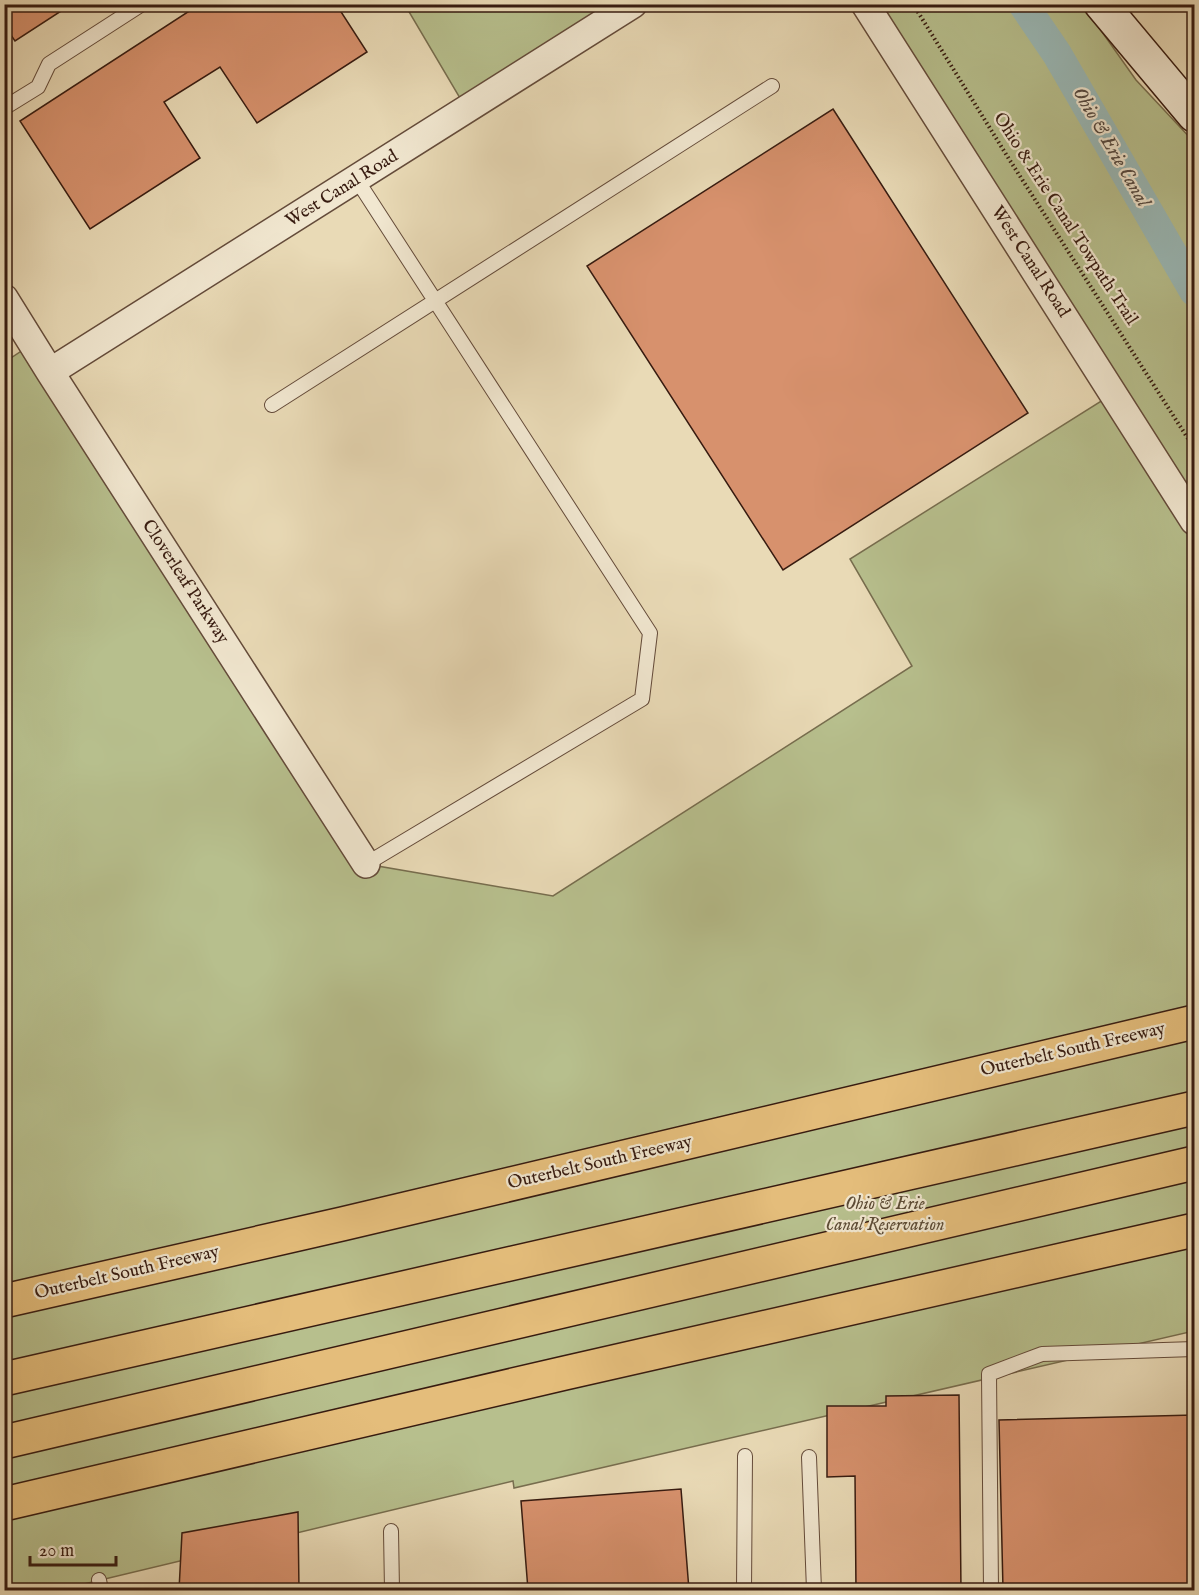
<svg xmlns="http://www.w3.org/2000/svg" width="1199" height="1595" font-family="'IM FELL English',serif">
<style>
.green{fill:#b7bf8d;stroke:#776d4e;stroke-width:1.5}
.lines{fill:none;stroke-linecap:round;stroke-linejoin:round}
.canal{stroke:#9ab9b7;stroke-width:30}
.building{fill:#d7916d;stroke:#371b10;stroke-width:1.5}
.lane-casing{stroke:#644b3a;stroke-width:16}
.street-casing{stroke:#644b3a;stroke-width:30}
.secondary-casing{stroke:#371b10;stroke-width:36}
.highway-casing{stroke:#371b10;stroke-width:36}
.path{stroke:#371b10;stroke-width:4;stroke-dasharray:1.5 3;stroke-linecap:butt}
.lane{stroke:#f1e7d0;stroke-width:14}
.street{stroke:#f1e7d0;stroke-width:27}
.secondary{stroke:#f1e7d0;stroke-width:33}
.highway{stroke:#e4bd7b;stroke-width:33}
.labels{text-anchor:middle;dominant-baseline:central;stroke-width:4.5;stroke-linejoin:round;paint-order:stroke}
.street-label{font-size:18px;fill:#371b10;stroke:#f1e7d0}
.park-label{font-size:18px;font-style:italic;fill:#5d4c36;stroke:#f1e7d0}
.water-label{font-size:20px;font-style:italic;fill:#554a42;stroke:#f1e7d0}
</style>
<rect width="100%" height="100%" fill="#e9dab6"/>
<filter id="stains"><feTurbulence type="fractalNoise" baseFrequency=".00333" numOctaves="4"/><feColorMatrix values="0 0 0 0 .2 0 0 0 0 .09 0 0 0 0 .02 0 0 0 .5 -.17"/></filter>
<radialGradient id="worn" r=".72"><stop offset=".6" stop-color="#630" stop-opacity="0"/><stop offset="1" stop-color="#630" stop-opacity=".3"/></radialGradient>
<!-- green -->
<path class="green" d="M405,5H633L467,110Z
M876,5H1083L1136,80L1194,142V504Z
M32,344L366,864L553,896L912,666L850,559L1114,393L1194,508V1331L514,1488L513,1481L59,1590H5V362Z"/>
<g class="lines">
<!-- canal -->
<path class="canal" d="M1023,4L1057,54L1194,291"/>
</g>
<!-- building -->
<path class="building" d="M4,4H72L15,41L4,25Z
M200,4H336L367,52L257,123L220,67L164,102L200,158L90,229L20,121Z
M833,109L1028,413L783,570L587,266Z
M959,1395L961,1590H856L855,1476L827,1477V1406H886V1396Z
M1194,1415V1584L1003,1589L999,1420Z
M681,1489L689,1590H528L521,1501Z
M298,1512L299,1590H179L182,1533Z"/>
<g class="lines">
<defs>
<path id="lane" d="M4,108L38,87L49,64L142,4
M357,180L650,633L642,699L366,864
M272,405L772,86
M809,1457L814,1590
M391,1531L392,1590
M99,1580L101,1590
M744,1590L745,1456
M991,1590L989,1374L1042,1354L1194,1349"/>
<path id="street" d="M865,4L1194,521
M4,298L50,372L366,864
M50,372L633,4"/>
<path id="secondary" d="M1101,4L1194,115"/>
<path id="highway" d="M4,1301L342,1224L1194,1022
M4,1379L1194,1108
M4,1442L1194,1163
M4,1504L565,1373L1194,1230"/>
</defs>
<!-- lane casing -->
<use href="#lane" class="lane-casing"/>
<!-- street casing -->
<use href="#street" class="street-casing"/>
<!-- secondary casing -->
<use href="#secondary" class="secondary-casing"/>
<!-- highway casing -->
<use href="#highway" class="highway-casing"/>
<!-- path -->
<path class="path" d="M913,4L1009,159L1194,448"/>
<!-- lane -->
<use href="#lane" class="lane"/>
<!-- street -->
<use href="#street" class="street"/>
<!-- secondary -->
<use href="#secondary" class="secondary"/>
<!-- highway -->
<use href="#highway" class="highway"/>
</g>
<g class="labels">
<!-- street labels -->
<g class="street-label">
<text transform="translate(342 189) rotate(-32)">West Canal Road</text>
<text transform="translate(1065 219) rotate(57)">Ohio &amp; Erie Canal Towpath Trail</text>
<text transform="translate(1030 262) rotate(57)">West Canal Road</text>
<text transform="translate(185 582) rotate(57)">Cloverleaf Parkway</text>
<text transform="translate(1073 1050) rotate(-13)">Outerbelt South Freeway</text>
<text transform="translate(600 1163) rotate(-13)">Outerbelt South Freeway</text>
<text transform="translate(127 1273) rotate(-13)">Outerbelt South Freeway</text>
</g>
<!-- park labels -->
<g class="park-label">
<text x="885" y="1204">Ohio &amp; Erie<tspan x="885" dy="21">Canal Reservation</tspan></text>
</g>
<!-- water labels -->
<g class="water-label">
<text transform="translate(1111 147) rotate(60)">Ohio &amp; Erie Canal</text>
</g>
</g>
<!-- margin -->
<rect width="1199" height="1595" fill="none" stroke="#e9dab6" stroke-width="24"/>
<rect x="6" y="6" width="1187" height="1583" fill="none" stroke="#371b10" stroke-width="3"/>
<rect x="12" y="12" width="1175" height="1571" fill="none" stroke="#371b10" stroke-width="1.5"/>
<!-- scale -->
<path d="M30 1556v9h86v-9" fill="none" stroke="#371b10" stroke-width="3"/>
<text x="39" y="1556" font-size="18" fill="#371b10" stroke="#f1e7d0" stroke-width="4.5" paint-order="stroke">20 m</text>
<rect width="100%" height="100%" filter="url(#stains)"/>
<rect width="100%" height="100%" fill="url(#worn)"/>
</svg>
